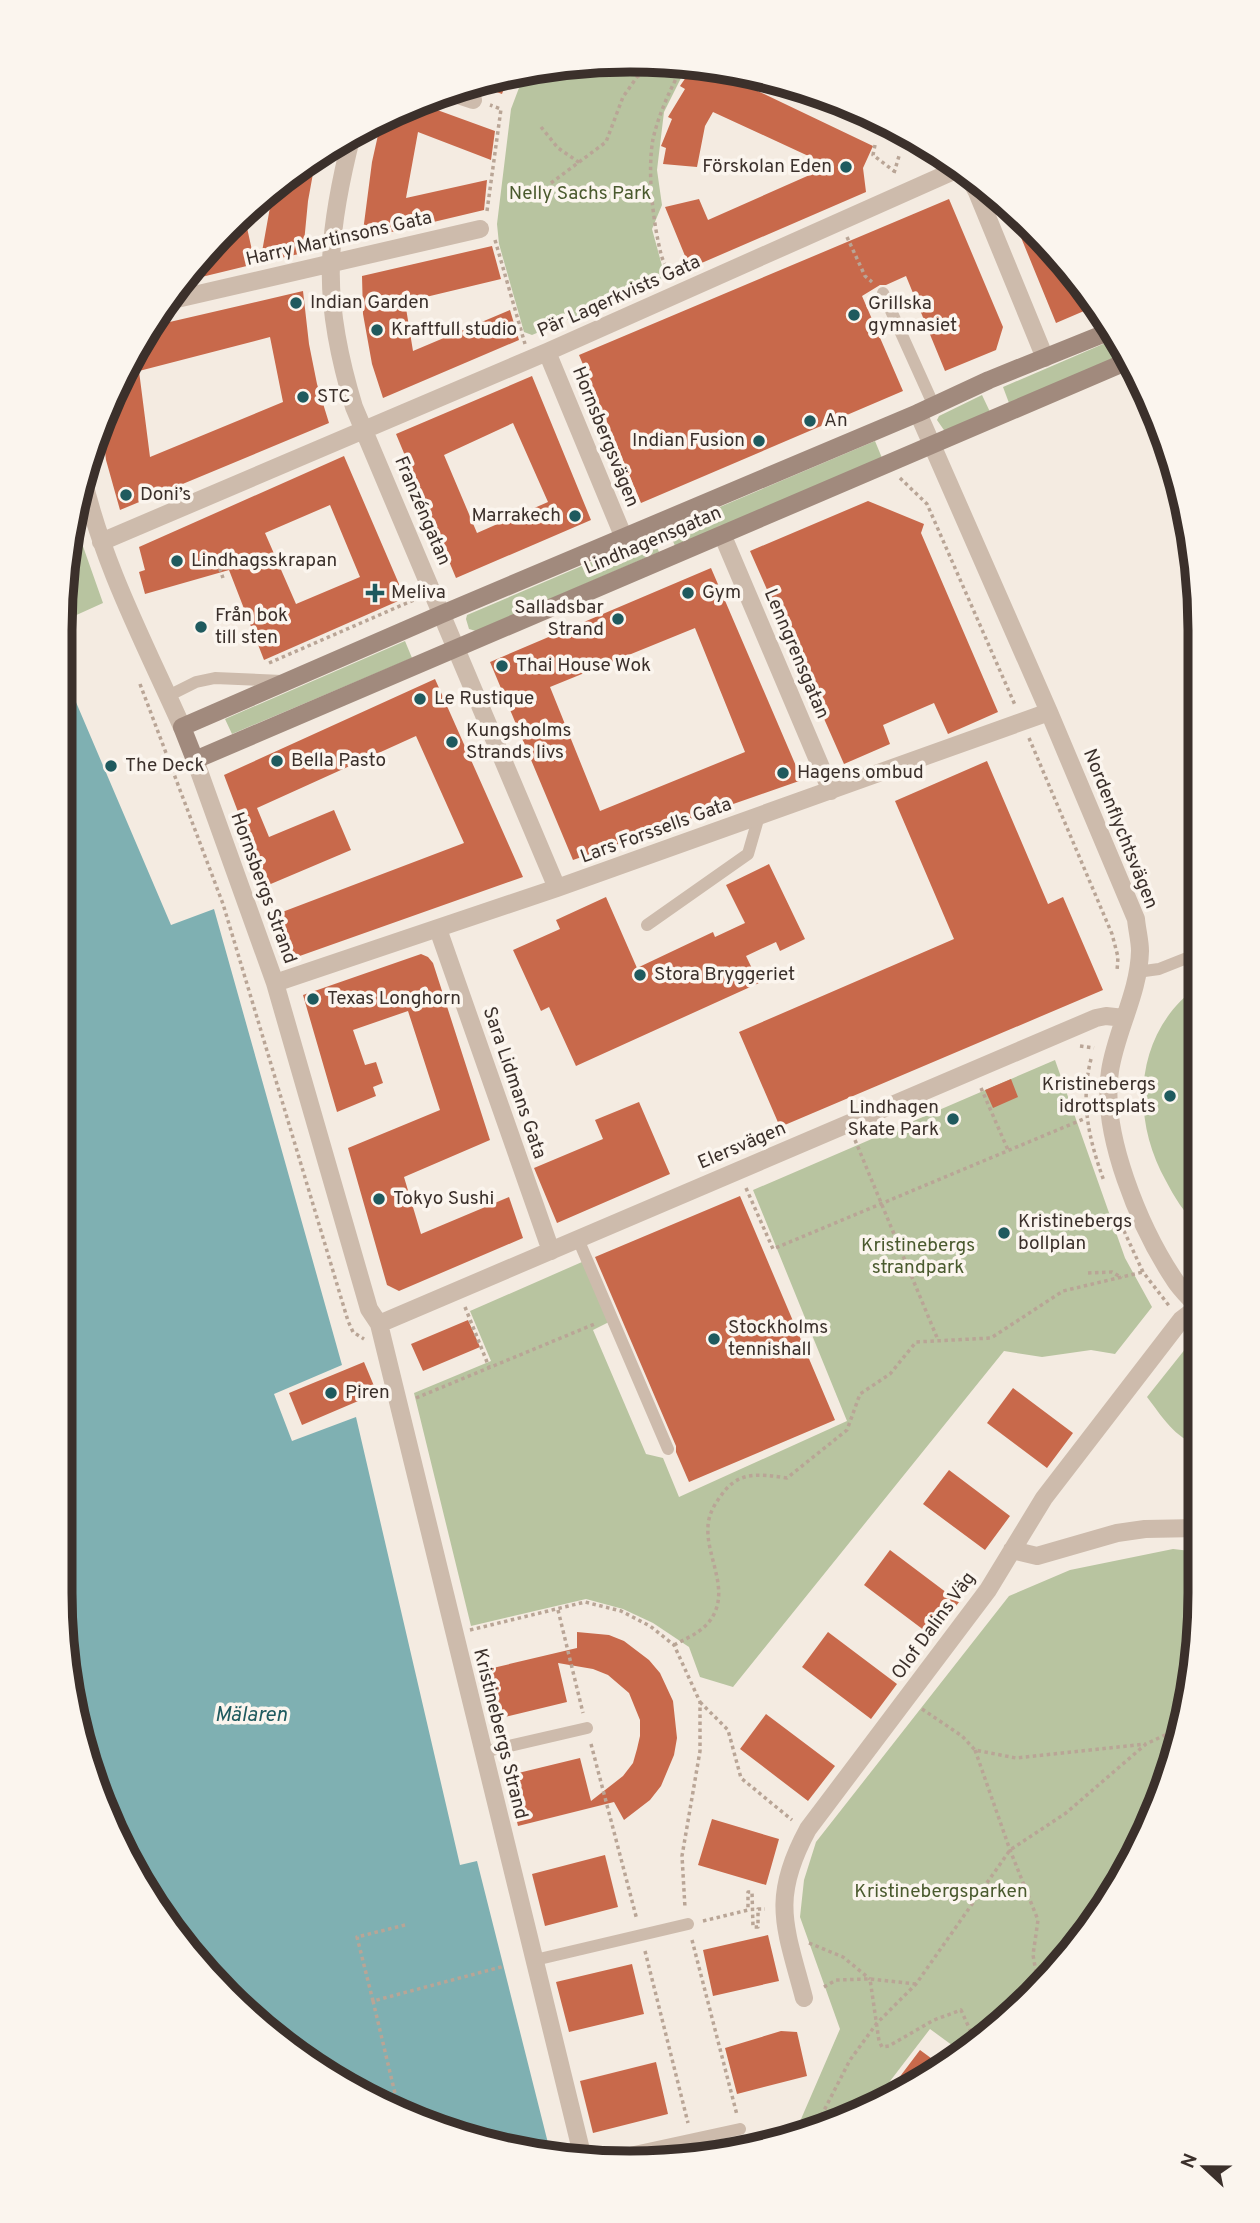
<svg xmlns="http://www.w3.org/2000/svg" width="1260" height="2223" font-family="Overpass,sans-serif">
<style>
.green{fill:#b8c4a0}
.water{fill:#7fb0b2}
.building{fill:#c8694b;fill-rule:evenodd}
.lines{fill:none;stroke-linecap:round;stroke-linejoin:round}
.path{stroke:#b9a596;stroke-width:3.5;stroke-dasharray:3.5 3.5;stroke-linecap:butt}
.lane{stroke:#cdbbac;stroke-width:12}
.street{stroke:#cdbbac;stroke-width:18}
.secondary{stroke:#a18a7d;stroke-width:18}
.poi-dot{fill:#1f5a5e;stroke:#fbf5ee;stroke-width:2.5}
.labels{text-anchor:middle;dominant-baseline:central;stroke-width:7;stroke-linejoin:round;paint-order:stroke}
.poi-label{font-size:19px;fill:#3b302b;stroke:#fbf5ee;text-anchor:start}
.park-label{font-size:19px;fill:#4a5a2e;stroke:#fbf5ee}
.street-label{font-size:19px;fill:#3b302b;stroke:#fbf5ee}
.water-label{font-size:21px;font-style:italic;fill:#1f5a5e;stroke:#fbf5ee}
.rim{fill:none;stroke:#3b302b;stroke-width:9}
</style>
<rect width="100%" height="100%" fill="#f4ebe1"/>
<!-- green -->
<path class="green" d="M593,61L688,64L664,112L657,170L662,205L652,229L664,273L661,280L532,335L524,332L499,244L497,224L511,109L525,72Z
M1117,338L1125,354L1009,403L1003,387Z
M982,395L991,414L946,433L937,420L939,416Z
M875,441L882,458L675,546L668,529Z
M73,518L103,603L61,622V593Z
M652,536L659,552L476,631L469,629L466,619L467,615Z
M405,641L412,658L232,734L225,719Z
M1197,987L1198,1224C1184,1214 1174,1196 1166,1181C1130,1117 1134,1033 1197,987Z
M1055,1060L1125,1258L1152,1307L1115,1354L1091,1350L1042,1357L1004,1351L733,1687L700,1677L689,1647L653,1623L623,1609L586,1599L471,1626L414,1393L491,1361L470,1311L582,1262L609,1322L593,1330L646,1454L663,1458L679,1497L847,1421L753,1190Z
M1186,1348L1198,1353L1199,1445C1175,1439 1161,1415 1147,1397Z
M1173,1549L1199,1552V1630L1170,1776L1136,1852L1004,2024L960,2051L930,2029L871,2106L848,2120L795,2133L840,2029L800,1917L804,1880L816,1842L1009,1596L1070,1570Z"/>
<!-- water -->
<path class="water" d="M61,667L171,925L214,909L342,1365L274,1394L292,1441L356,1417L460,1865L477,1861L550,2151L482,2144L313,2067L177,1940L90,1776L60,1593Z"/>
<!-- building -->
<path class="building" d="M695,64H701L873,146L863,168L866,192L690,268L665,207L699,199L708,220L830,166L713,112L705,126L697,167L663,164L666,148L661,146L672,119L668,117L685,89L680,86Z
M509,74L502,94L472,83L483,79Z
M418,103L495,131L491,160L418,132L406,198L487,180L484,210L362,239L372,162L382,117Z
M316,157L308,201L303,253L260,263L274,185L283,177Z
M949,199L1003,327L996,350L945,371L906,276L886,285H880L862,296L903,391L641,503L579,355Z
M1009,208L1033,226L1098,305L1056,323Z
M244,214L255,264L181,282L201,254Z
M492,246L501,279L405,302L413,351L510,310L519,340L383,398L372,364L363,314L362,276Z
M303,291L309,344L317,384L329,423L120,510L106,460L102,427L136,344L148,327ZM270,337L283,402L150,457L139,371Z
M532,376L591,520L456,578L396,434ZM513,423L548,502L477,533L444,455Z
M344,456L405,598L264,660L229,570L145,594L139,572L145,570L139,547ZM330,505L360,577L296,604L265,533Z
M868,501L924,524L921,533L998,712L948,734L934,703L883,725L890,744L844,764L750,551Z
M711,568L802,780L573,860L490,662ZM695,628L745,752L600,811L550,687Z
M435,679L523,877L294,958L277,914L464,843L416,736L257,808L269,837L334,810L351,850L266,886L224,775Z
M987,761L1048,904L1063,897L1103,990L780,1127L739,1032L954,939L895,801Z
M769,864L805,939L780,951L776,942L746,956L759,983L576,1066L549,1007L541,1011L513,950L560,929L556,920L606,897L637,968L713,932L715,937L745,923L726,885Z
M421,954L428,957L433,963L490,1140L404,1177L421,1234L509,1197L523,1238L399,1291L387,1285L348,1148L440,1110L408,1011L353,1030L365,1065L376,1062L383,1083L373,1087L376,1096L337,1112L303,995Z
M1011,1079L1018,1097L993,1108L985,1090Z
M639,1102L670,1174L557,1223L534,1168L603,1139L595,1120Z
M740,1196L835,1420L689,1482L676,1452V1446L595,1257Z
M468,1320L480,1347L423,1371L411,1344Z
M364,1362L377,1393L302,1425L289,1393Z
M1013,1388L1073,1433L1047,1468L987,1423Z
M949,1470L1010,1516L985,1550L923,1504Z
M890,1550L959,1602L933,1637L864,1585Z
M577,1632L609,1635L624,1641L649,1660L660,1673L673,1701L677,1738L674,1755L661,1786L650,1800L624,1820L614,1802L518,1826L506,1776L580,1758L591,1801L623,1776L633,1763L637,1749L640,1736V1720L629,1693L608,1675L593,1669L558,1663L567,1702L492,1720L480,1671L577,1648Z
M828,1632L897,1684L871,1719L802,1667Z
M766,1714L835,1766L808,1801L740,1749Z
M712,1819L779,1839L766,1885L698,1865Z
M605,1855L618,1907L545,1926L532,1874Z
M768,1935L779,1981L713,1996L703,1950Z
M632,1964L644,2014L569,2032L556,1982Z
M781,2031L797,2032L807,2076L737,2094L725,2048Z
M920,2050L939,2064L887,2096L886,2095Z
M656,2062L668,2114L593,2133L580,2081Z"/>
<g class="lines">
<!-- path -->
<path class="path" d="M541,127L558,148L580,163
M875,145L873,155L894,171
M894,173L899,156
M551,183L606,142L623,97L637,77L666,63
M487,211L501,109L490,105
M847,237L865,276L872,282
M495,240L525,344
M672,279C668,270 663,262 661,254C653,222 647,172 653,139C659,113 671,87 684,64
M900,478L927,504L1015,705
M215,555L223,578
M269,663L416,599
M140,684L223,904L348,1321L353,1332L364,1339
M1029,738L1112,934L1118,957L1117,971
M1080,1046L1094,1048
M1091,1059C1080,1102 1089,1140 1104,1181
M981,1088L1008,1150
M855,1140L938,1340
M746,1188L773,1249L1086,1118
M1118,1218L1143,1272L1170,1307
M1088,1273L1112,1272L1122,1278
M465,1307L489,1367
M416,1398L597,1323
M558,1610L583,1713
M470,1630L585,1602L621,1611L650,1626L674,1645L700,1702V1751L682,1856L685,1908
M674,1645C691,1636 707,1630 715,1612C727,1585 706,1554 708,1527C708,1516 714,1505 720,1497C738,1470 759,1474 787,1478L847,1430L860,1394L890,1374L916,1342L991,1338L1063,1291L1143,1272
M700,1702L728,1730L741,1778L792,1820
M922,1709L962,1736L975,1750L1016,1758L1146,1744
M591,1744L637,1920
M975,1750L1010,1850L1038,1920L1033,1955L1038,1983
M703,1921L748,1910V1892H752L753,1927H758V1909H765
M405,1925L357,1937L373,2001L505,1966
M692,1940L737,2115
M809,1943L843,1957L870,1979
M645,1951L688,2123
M916,1984L870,1979L879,2041L882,2047L889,2046L934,2020L961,2010L975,2041
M824,1987L836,1980L868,1979
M373,2001L398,2106
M815,2128L850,2060L877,2023L916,1984L1010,1850L1066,1813L1146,1744L1180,1728"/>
<!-- lane -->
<path class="lane" d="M883,293L934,406
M168,696L196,682L215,678L282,681
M647,925L748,854L759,816
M1137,972L1159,969L1197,954
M578,1239L668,1449
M483,1752L587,1728
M535,1960L688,1924
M611,2157L740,2129"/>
<!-- street -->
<path class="street" d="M813,90L933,149
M449,92L473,100
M352,135C342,174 332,222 331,263C329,312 340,361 354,407L557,888
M969,177L977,192L1045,358
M168,301L480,229
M547,352L624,538
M918,413L1049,712L1136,919C1137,930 1140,941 1140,951C1139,993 1116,1031 1110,1071C1100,1133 1140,1228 1174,1279C1180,1289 1190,1298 1198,1307
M82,474C102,563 145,644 182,727
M722,534L831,791
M101,542L547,352L958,169
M195,760L275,983L369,1309L379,1324L582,2154
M438,929L551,1251
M275,983L557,888L1049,712
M379,1324L1096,1018L1106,1016L1124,1018
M1012,1550L1037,1556L1117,1533L1145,1529L1199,1528
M804,1998C785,1926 770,1899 808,1829L988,1590L1044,1498L1181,1320L1198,1307"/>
<!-- secondary -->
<path class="secondary" d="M1113,330L989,380L918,413L442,614L182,727L195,760L1128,361"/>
</g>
<!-- markers -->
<g class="poi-dot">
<circle cx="846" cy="167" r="7"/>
<circle cx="296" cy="303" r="7"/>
<circle cx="854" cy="315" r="7"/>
<circle cx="377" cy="330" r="7"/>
<circle cx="303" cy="397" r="7"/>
<circle cx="810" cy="421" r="7"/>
<circle cx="759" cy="441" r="7"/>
<circle cx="126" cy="495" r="7"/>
<circle cx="575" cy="516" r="7"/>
<circle cx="177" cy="561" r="7"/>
<path d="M371.5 582.5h7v7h7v7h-7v7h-7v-7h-7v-7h7z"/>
<circle cx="688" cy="593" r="7"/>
<circle cx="618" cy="619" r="7"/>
<circle cx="201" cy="627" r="7"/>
<circle cx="502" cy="666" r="7"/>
<circle cx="420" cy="699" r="7"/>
<circle cx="452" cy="742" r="7"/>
<circle cx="277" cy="761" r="7"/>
<circle cx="111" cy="766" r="7"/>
<circle cx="783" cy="773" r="7"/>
<circle cx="640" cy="975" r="7"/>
<circle cx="313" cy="999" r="7"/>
<circle cx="1170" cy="1096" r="7"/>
<circle cx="953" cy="1119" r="7"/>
<circle cx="379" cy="1199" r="7"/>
<circle cx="1004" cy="1233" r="7"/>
<circle cx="714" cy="1339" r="7"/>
<circle cx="331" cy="1393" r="7"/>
</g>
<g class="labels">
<!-- poi labels -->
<g class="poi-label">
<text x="832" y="167" text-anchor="end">Förskolan Eden</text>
<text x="310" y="303">Indian Garden</text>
<text x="868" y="304">Grillska<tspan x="868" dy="22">gymnasiet</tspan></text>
<text x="391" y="330">Kraftfull studio</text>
<text x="317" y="397">STC</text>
<text x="824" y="421">An</text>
<text x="745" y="441" text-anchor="end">Indian Fusion</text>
<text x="140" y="495">Doni’s</text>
<text x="561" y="516" text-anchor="end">Marrakech</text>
<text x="191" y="561">Lindhagsskrapan</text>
<text x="391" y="593">Meliva</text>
<text x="702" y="593">Gym</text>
<text x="604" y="608" text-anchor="end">Salladsbar<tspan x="604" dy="22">Strand</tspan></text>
<text x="215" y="616">Från bok<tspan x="215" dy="22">till sten</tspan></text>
<text x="516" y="666">Thai House Wok</text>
<text x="434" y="699">Le Rustique</text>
<text x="466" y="731">Kungsholms<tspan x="466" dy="22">Strands livs</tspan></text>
<text x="291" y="761">Bella Pasto</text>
<text x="125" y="766">The Deck</text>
<text x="797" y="773">Hagens ombud</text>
<text x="654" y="975">Stora Bryggeriet</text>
<text x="327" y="999">Texas Longhorn</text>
<text x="1156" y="1085" text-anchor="end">Kristinebergs<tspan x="1156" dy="22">idrottsplats</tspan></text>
<text x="939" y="1108" text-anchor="end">Lindhagen<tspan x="939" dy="22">Skate Park</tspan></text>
<text x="393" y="1199">Tokyo Sushi</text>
<text x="1018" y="1222">Kristinebergs<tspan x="1018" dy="22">bollplan</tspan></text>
<text x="728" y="1328">Stockholms<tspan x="728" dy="22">tennishall</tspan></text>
<text x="345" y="1393">Piren</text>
</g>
<!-- park labels -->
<g class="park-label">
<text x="580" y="194">Nelly Sachs Park</text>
<text x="918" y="1246">Kristinebergs<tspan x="918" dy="22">strandpark</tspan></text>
<text x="941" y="1892">Kristinebergsparken</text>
</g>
<!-- street labels -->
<g class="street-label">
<text transform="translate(339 239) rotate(-13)">Harry Martinsons Gata</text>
<text transform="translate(619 297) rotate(-24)">Pär Lagerkvists Gata</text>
<text transform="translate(605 437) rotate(68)">Hornsbergsvägen</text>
<text transform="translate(422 511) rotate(67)">Franzéngatan</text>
<text transform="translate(653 541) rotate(-23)">Lindhagensgatan</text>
<text transform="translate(796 654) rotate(67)">Lenngrensgatan</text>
<text transform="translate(1120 829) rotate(68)">Nordenflychtsvägen</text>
<text transform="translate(656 831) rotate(-20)">Lars Forssells Gata</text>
<text transform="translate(263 888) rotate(70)">Hornsbergs Strand</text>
<text transform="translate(514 1083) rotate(71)">Sara Lidmans Gata</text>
<text transform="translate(742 1146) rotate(-23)">Elersvägen</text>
<text transform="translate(934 1626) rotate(-54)">Olof Dalins Väg</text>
<text transform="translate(500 1734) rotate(76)">Kristinebergs Strand</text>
</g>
<!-- water labels -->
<g class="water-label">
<text x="251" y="1715">Mälaren</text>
</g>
</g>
<!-- crop -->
<path d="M0 0H1260V2223H0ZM630 72H630A558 558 0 0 1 1188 630V1593A558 558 0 0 1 630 2151H630A558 558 0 0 1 72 1593V630A558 558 0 0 1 630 72Z" fill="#fbf5ee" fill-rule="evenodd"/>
<path class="rim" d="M630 72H630A558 558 0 0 1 1188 630V1593A558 558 0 0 1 630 2151H630A558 558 0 0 1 72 1593V630A558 558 0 0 1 630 72Z"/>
<!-- north arrow -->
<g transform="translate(1204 2167) rotate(292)" stroke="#fbf5ee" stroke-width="5" paint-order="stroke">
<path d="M0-5L12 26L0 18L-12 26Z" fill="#3b302b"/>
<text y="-10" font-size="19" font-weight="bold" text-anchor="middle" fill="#3b302b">N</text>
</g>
</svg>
